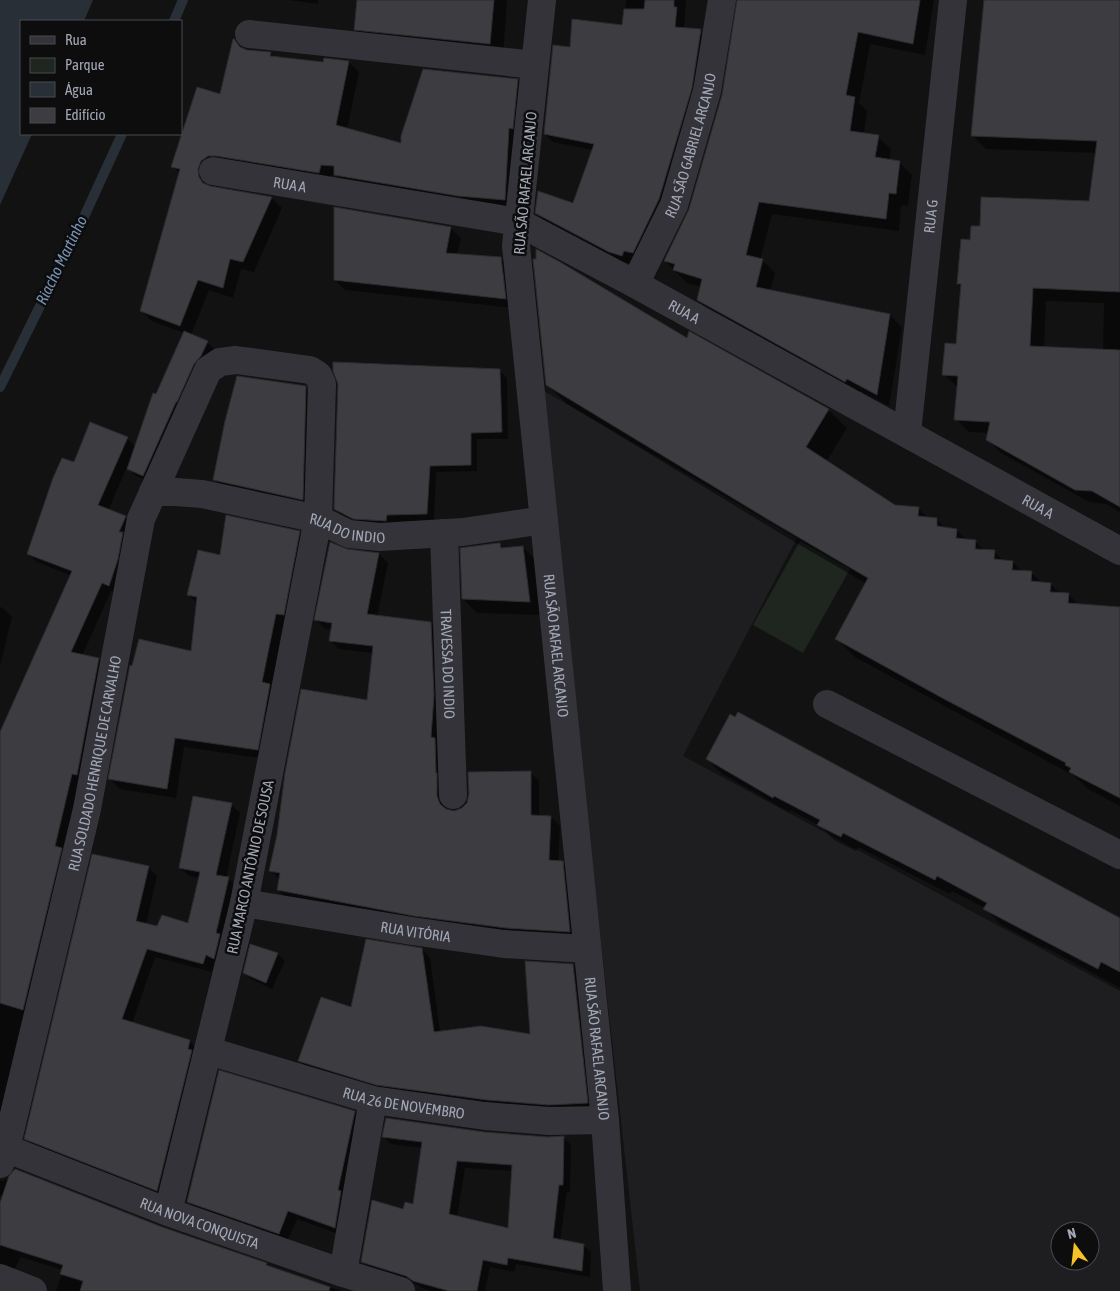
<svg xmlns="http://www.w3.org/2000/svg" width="1120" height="1291" font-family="'Asap Condensed',sans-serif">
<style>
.built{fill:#1e1e20;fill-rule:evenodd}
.green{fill:#1e261f}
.water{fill:#282f37}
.shadow{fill:#0007;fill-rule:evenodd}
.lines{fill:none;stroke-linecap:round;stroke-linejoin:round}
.stream{stroke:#282f37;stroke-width:10}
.building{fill:#3c3c41;stroke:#2c2c30;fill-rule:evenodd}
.minor{stroke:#333339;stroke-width:28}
.labels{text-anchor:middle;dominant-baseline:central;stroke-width:5;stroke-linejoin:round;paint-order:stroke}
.street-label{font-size:15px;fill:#a2a7b5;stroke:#0d0d0e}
.water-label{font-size:16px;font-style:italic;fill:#7792b2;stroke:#0d0d0e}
</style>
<rect width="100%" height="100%" fill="#121213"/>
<!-- built -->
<path class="built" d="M539,388L797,538L683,756L1120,991V1291H640ZM1060,1231H1090V1261H1060Z"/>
<!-- green -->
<path class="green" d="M800,541L850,569L803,653L753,625Z"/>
<!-- water -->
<path class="water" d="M0,0H93L84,21H21V134H32L0,205Z"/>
<!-- shadow -->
<path class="shadow" d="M289,0H318V4Z
M358,0H507L503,57L368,42L355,29Z
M626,0H686L684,29L697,30L706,39L667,208L630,264L618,260L545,221L536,213L574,205L593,150L553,142L545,134L571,48L623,26Z
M743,0H934L925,55L870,44L859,103L867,111L864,134L878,137L891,149L889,160L899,162L912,175L908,206L901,205L899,231L772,214L760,260L763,261L775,273L770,291L890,315L902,328L889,406L860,391L858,394L711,313L698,300L702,287L687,283L665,261L690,210L723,96Z
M985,0H1120V512L1106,504L1089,502L1001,453L988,440L989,433L969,432L956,419L958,388L944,374L957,345L962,288L958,284L971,241L981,228L1090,202L1097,153L986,149L973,136ZM1046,301L1104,303L1103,350L1044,348Z
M234,40L242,49L247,51L270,53L275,58L324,63L349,62L359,72L347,130L402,144L517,80L528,91L515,210L346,186L336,175H332L330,183L208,180L209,187L272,198L282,208L254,272L241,269L233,298L209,290L191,335L207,342L214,349L208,363L150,482L136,476L127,467L108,511L125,517L134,526L118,594L111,591L82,656L99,659L107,668L0,1142V735L72,576L37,562L28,554L75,464L127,438L136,447L157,395L184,333L152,321L141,311L180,174L173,166L221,96Z
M450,228L461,238L457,255L501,258L511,269L515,308L345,290L335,280Z
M688,340L828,410L847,428L826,462L894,506L918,508L928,518L937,519L946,529L956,530L967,540L975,541L985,551L994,552L1004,561L1013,562L1022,572L1032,573L1042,583L1051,584L1060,594L1069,595L1079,605L1120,627V806L1088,789L1073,775L965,717L855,657L837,639L867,584L788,538L566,403L547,384Z
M500,371L507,378L508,439H477V471L436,472L434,520L393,522L392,527L361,525L342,516L335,509Z
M305,387L314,396L311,508L224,489L215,480Z
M299,532L309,542L267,759L184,747L176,798L120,789L110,779L192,652L197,603L188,594L221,556Z
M500,544L505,549L523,547L537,561L543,615L477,613L463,599Z
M347,551L379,554L388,563L377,617L431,623L440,632L446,805L447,810L454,812L462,809L530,772L539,781V817H551L560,826L558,862L562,863L571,872L578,941L515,937L287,899L278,890L280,880L271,870L368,701L373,653L339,649L330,640L332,630L325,629L316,620Z
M0,607L3,608L12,617L0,666Z
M707,759L1120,920V988L1045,947L1044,948L1000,924L985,908L952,891L950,894L858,847L856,851L834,840L822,827L790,810L789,812L722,774Z
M231,804L240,813L226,878H228L237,887L223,966L214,962L212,972L155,957L132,1024L189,1041L198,1050L166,1199L34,1147L26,1138L93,856L149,868L157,876L146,924L158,928L189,925L200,878L189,876L180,868Z
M251,946L278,954L285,961L272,989L251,979L244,972Z
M422,949L430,958L440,1032L531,1036L573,965L581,973L595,1111L559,1113L386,1093L308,1069L300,1061L352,1009Z
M355,1112L363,1121L344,1236L297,1219L287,1242L197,1210L188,1202Z
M484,1133L548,1138H564L571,1145L570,1192H567L560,1241L583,1245L591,1252L590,1277L516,1264L514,1272L490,1267L485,1291H431L422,1288L414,1283L370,1269L362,1262L404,1211L414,1205L423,1148L391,1144L384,1137ZM465,1168L513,1171L509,1230L457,1217Z
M11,1177L266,1264L269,1267L316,1283L342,1291H56L63,1270L21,1257L13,1272L0,1274V1207L4,1196L0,1195V1180L2,1181Z"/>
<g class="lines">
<!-- stream -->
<path class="stream" d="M174,21L183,0
M0,387L83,219L122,134"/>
</g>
<!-- building -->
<path class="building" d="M357,0H494L490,44L354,30Z
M645,0H674V7H677L675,27L701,29L692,88L659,199L633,253L624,251L622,256L609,252L535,213L538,191L573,203L594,144L544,134L553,45L570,47L572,19L622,25L624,9H644Z
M737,0H920L913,44L858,32L846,95L855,97L850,131L879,135L875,157L900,161L896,194L889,193L886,219L759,202L746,255L763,259L756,287L890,314L877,395L847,379L845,382L697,300L702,279L673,270L675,264L664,261L689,209L722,95Z
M984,0H1120V292L1033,288L1030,346L1120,350V507L1092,491L1075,490L986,440L990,422L954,420L958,376L942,375L945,343L956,344L961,284H957L961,239L970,240L971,226H980L981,197L1089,201L1097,141L971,136Z
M233,39H234L240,47L247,50L271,52L270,56L323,62L324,58L349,61L336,125L401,143V136L423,69L518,79L513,129L509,128L505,200L458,196L334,175V166L321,165L319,173L216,156H208L201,161L198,169L199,177L203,183L210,186L272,197L243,262L230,259L223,288L198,280L180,326L140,311L180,169L171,167L197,87L220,94Z
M334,207L451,227L446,253L501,257L506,299L334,280Z
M536,249L560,262L687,338L689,331L829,409L806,447L895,505L919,507L918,516L937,518V526L957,529L956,538L976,540L975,549L995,550L994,559L1013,561L1012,570L1032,571L1031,581L1051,583L1050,592L1069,593L1068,603L1120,607V798L1069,772L1071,768L1065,765L1066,763L946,700L835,639L868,578L769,520L546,385L533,259H536Z
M184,331L208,341L201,356L194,364L177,402H176L143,476L127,469L153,393L156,394Z
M333,362L500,369L502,432L471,433V465L430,466L427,514L387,515L386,521L353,519L334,509L338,384L333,371Z
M237,376L306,386L303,500L213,480L225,421Z
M90,422L128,437L98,505L126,516L119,532H123L118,559L109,586L102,583L71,652L99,658L77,775L72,774L55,846L62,848L23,1010L0,1003V732L72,571L27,554L53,478L62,458L74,462Z
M226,515L300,531L284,615L276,614L262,682L270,684L258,750L175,738L167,789L108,779L130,665L132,666L139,639L191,651L197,597L187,595L198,550L220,555Z
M330,542L347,549L379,553L367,614L431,622L434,695L431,737L435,738L436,773H437V796L440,804L446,809L454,811L462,808L467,803L469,794L468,772L531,771V815L551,816L549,860L563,861L570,932L506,928L414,916L277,890L280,873L269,871L277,835L285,773L301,689L367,700L373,646L329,641L332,623L314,620Z
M498,543H500L501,548L523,546L530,602L462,599L460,548Z
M738,712L1120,918V972L1101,962L1098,969L983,909L987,903L937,876L935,880L843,833L841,837L817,825L820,820L774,796L773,798L706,759L730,714L735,717Z
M193,796L232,803L216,875L229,877L216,933L220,934L214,959L206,955L203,964L147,949L122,1019L190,1040L188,1049L192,1050L157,1191L24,1139L92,854L149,866L136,921L157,926L162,915L188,923L200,872L179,868Z
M366,939L422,948L434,1032L481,1026L530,1034L525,961L573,964L588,1103L549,1105L487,1100L376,1085L298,1061L321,997L351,1007Z
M250,944L278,953L266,983L243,973Z
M219,1070L355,1111L338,1190L341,1191L335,1228L288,1211L279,1234L187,1202Z
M386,1118L484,1132L548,1137L564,1136L563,1185H559L553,1238L584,1244L582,1271L508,1258L507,1265L483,1260L477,1291H449L413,1281L406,1276L361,1262L372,1200L403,1209L405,1202L413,1204L422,1142L382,1137ZM457,1161L512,1165L508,1228L449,1214Z
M15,1169L162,1227L267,1263L266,1265L330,1287L329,1291H80L83,1281L60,1274L63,1265L0,1245V1203L9,1176Z"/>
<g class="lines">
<!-- minor -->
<g class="minor">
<path id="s1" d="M542,0L516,246L605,1120L617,1291"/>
<path d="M249,34L535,65"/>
<path id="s2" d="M213,171L518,222L635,284L1120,551"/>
<path id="s3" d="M635,284L674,205L707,91L722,0"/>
<path id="s4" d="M907,433L953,0"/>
<path id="s5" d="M153,492H176L202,494L318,519L349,534L380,537L463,532L544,520"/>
<path id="s6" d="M444,533L453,795"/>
<path d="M827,704L1120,855"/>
<path id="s7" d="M244,903L412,931L504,944L587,949"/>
<path id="s8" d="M209,1051L373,1100L485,1116L549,1121L605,1120"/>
<path id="s9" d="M0,1146L168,1212L343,1273L401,1291"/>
<path id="s10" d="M0,1164L6,1148L87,809L141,519L208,370L220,362L236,360L310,370L318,375L322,384L318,519L244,903L168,1212"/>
<path d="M343,1273L373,1100"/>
<path d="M0,1278L33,1291"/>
</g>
</g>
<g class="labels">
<!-- street labels -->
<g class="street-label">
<text stroke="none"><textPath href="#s3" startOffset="150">RUA SÃO GABRIEL ARCANJO</textPath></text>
<text transform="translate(525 183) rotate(-85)">RUA SÃO RAFAEL ARCANJO</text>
<text stroke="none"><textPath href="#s2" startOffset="78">RUA A</textPath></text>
<text stroke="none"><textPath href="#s4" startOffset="218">RUA G</textPath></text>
<text stroke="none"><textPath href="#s2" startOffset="498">RUA A</textPath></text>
<text stroke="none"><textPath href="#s2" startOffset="902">RUA A</textPath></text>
<text stroke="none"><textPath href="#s5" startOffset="199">RUA DO INDIO</textPath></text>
<text stroke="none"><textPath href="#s1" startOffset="649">RUA SÃO RAFAEL ARCANJO</textPath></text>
<text stroke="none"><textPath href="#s6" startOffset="131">TRAVESSA DO INDIO</textPath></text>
<text stroke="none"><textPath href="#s10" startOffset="412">RUA SOLDADO HENRIQUE DE CARVALHO</textPath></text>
<text transform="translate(250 867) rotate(-78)">RUA MARCO ANTÔNIO DE SOUSA</text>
<text stroke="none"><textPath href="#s7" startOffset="174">RUA VITÓRIA</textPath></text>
<text stroke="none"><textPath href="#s1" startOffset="1054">RUA SÃO RAFAEL ARCANJO</textPath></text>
<text stroke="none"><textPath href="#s8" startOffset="202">RUA 26 DE NOVEMBRO</textPath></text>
<text stroke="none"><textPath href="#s9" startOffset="214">RUA NOVA CONQUISTA</textPath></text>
</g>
<!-- water labels -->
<g class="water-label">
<text transform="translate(61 260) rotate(-64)">Riacho Martinho</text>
</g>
</g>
<!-- legend -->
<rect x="20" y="20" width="162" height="115" fill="#0d0d0e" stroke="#494b51"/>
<rect x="30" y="36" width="25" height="8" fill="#333339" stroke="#494b51"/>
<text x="65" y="45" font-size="15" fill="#a2a7b5">Rua</text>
<rect x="30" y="58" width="25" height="15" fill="#1e261f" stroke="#494b51"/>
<text x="65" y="70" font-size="15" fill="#a2a7b5">Parque</text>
<rect x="30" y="82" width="25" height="15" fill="#282f37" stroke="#494b51"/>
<text x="65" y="95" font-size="15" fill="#a2a7b5">Água</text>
<rect x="30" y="108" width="25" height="15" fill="#3c3c41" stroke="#494b51"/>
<text x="65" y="120" font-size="15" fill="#a2a7b5">Edifício</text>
<!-- north arrow -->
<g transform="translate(1075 1246) rotate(345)"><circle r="24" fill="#0d0d0e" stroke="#494b51"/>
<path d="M0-4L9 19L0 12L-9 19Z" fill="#f9c224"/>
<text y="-8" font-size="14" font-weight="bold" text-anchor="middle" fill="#a2a7b5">N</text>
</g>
</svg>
